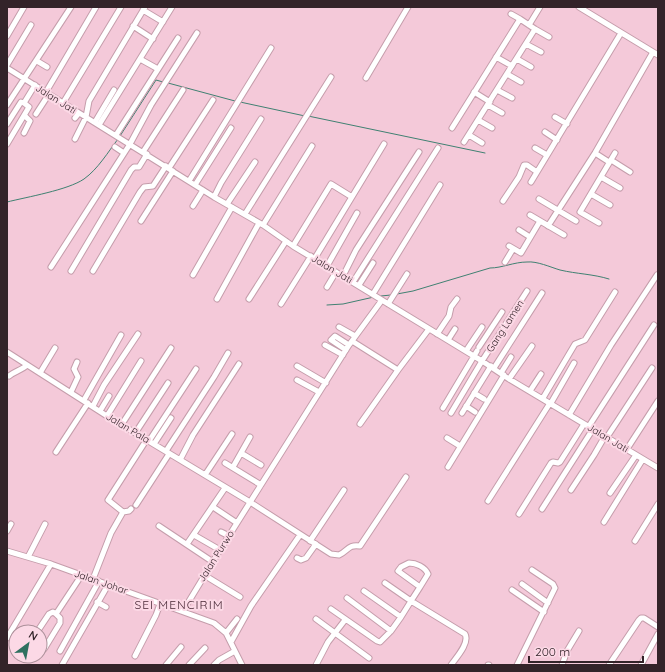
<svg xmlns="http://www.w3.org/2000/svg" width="665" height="672" font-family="Quicksand,sans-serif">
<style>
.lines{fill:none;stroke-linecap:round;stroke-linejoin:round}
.stream{stroke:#408172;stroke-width:1}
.minor-casing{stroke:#c59dab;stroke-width:7}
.minor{stroke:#fff;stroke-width:5}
.labels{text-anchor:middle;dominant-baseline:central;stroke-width:4;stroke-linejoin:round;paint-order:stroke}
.street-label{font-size:10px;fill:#332329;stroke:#fcd9e6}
.quarter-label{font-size:12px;letter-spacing:1px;fill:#492836;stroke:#fcd9e6}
</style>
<rect width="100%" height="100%" fill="#f4c9d9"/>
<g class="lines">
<!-- stream -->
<path class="stream" d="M168,83L235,101
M240,102L305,116
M308,116L485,153
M120,136L156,80L163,82
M7,202C27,197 68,190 84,179C98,169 108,152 118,139
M397,294L413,291L490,268C502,268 514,262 527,262C537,261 550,267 560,270C577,274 593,274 609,279
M381,296L391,295
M327,305L343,304L374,297"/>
<defs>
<path id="minor" d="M579,7L658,55
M143,10L163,22
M511,14L520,19
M529,25L540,7
M133,26L153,39
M535,29L549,37
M7,36L24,7
M526,44L541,52
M496,57L512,66
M140,59L158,69
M517,59L531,67
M37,61L47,67
M7,65L31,25
M7,68L214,197L263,225L293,246L482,361L509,379L658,468
M507,74L521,82
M366,78L408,7
M497,90L512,98
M46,92L96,7
M474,92L490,102
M63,103L121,7
M7,105L71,7
M488,105L502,113
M36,114L49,94
M555,117L567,124
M75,118L79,113
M478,120L492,128
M95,122L114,90
M7,124L21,102L24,103
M99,125L172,7
M452,128L520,19L535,29L464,142
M545,132L557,140
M24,133L30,121L25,116
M116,135L178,38
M469,135L482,143
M75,139L86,117L89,101L145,7
M7,144L29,107L24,103L35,85
M115,147L124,153
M535,148L547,155
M143,152L183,90
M595,153L609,162
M611,160L630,172
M169,168L213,100
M601,177L620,188
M189,181L271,48
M531,182L621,33
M195,185L231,128
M591,194L610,205
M214,197L221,183L261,119
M539,199L576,221
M503,201L519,177L524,165H527L537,172
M227,204L255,162
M193,206L203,190
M245,214L331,77
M530,215L564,235
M141,221L173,171
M599,223L580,212L615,153
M263,225L312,146
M548,226L595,153L653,52
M519,230L530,237
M293,246L331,184L352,197
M509,246L521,253L540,221
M315,258L384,144
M505,262L513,249
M327,266L357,213
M51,267L130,144L151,105L197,33
M71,271L131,170L134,167H139L147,154
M93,271L140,192L144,187L153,186L166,166
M193,275L232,207
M343,276L356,250L419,152
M353,282L438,148
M359,285L373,263
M327,287L336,272
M373,294L440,185
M217,299L259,223
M249,299L286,241
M281,304L311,256
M388,304L407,274
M339,327L355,336
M437,334L449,316L451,307L457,299
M448,340L455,329
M352,341L398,370
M325,345L343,355
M479,347L502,312
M346,350L331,340L335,336L349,345
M466,351L482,327
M7,352L107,416L250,502L331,554L339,555C348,551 348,544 360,546L406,477
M297,366L326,383
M494,368L542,293
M40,373L55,348
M501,373L511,357
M9,376C15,371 22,370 27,365
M509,379L532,346
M297,380L319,392
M530,391L541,374
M71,392L78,377L74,369L77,362
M474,393L484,399
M543,398L575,344L585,340L615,292
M84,400L121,335
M551,403L574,363
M93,406L104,385L138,334
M466,406L475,412
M443,408L477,351
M100,411L109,396
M451,413L482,361L527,291
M462,413L491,366
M569,415L611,345L657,275
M107,416L141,361
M122,424L171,348
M360,424L398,370L429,329
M589,426L654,325
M136,432L168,383
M607,437L652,368
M447,438L460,446
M149,441L196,369
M154,444L171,418
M627,449L658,401
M166,451L214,377L228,353
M56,452L88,403
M241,453L261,465
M180,460L193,435L239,364
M225,463L261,485
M233,467L250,437
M448,467L504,375
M205,475L232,434
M571,490L594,455L605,436
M610,493L636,455
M488,501L550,403
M136,505L169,454
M213,507L237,523
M542,509L593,429
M123,512L108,500L147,439
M123,512L129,511L131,509
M519,514L551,463L553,462L558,463L560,462L584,424
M604,522L643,459
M159,526L213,562
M7,531L11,524
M221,532L229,536
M194,535L220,550
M310,541L344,490
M635,541L658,504
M187,544L225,488
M7,551L51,564L214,623L226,633L242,665
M28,557L45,524
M297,558L301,560L306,558L316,544
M204,575L240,597
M93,579L111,533L123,512
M385,583L411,601L401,617
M522,584L548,603
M420,587L428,574C425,567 416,563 409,563L401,567L398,571L420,587L411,601L465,634C470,643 456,658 451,665
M512,590L544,612
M364,591L401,617L391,631
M97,602L106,607
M331,609L377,641L380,642L391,631L347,598
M183,611L220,550L349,345L382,300
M316,619L369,658
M37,632L49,614L53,612L56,614L81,576
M226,633L237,619
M7,638L51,564
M231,642L251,606L300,535
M40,648L44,649L46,646L60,623V618L56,614
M60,651L99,581
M135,656L156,615L160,604
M62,665L108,585
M166,665L181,647
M189,665L205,648
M214,665L219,660L235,651
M316,665L328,642L345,620
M488,665H489
M517,665L555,588L553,584L532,570
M562,665L567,651L579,631
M609,665L639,620L641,618H644L658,627
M641,665L658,634"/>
</defs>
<!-- minor casing -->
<use href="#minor" class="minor-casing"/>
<!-- minor -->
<use href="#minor" class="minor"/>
</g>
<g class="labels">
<!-- street labels -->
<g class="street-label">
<text transform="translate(56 99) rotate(32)">Jalan Jati</text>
<text transform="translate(332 269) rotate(31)">Jalan Jati</text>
<text transform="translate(505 326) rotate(-57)">Gang Lamen</text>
<text transform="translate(128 428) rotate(31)">Jalan Pala</text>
<text transform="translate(608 438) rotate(31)">Jalan Jati</text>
<text transform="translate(216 556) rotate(-58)">Jalan Purwo</text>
<text transform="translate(101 582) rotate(19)">Jalan Johar</text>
</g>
<!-- quarter labels -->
<g class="quarter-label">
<text x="179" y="604">SEI MENCIRIM</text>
</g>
</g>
<!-- border -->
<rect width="665" height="672" fill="none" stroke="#332329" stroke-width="16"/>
<!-- north arrow -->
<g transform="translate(28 644) rotate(32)"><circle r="19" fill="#fcd9e6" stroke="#ac909a"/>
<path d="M0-3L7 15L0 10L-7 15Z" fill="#2f7160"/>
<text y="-6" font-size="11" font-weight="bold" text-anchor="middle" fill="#332329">N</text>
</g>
<!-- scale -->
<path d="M529 656v6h114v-6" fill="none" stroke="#332329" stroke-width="2"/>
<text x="535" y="656" font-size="12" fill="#332329" stroke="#fcd9e6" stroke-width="3" paint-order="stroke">200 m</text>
</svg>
